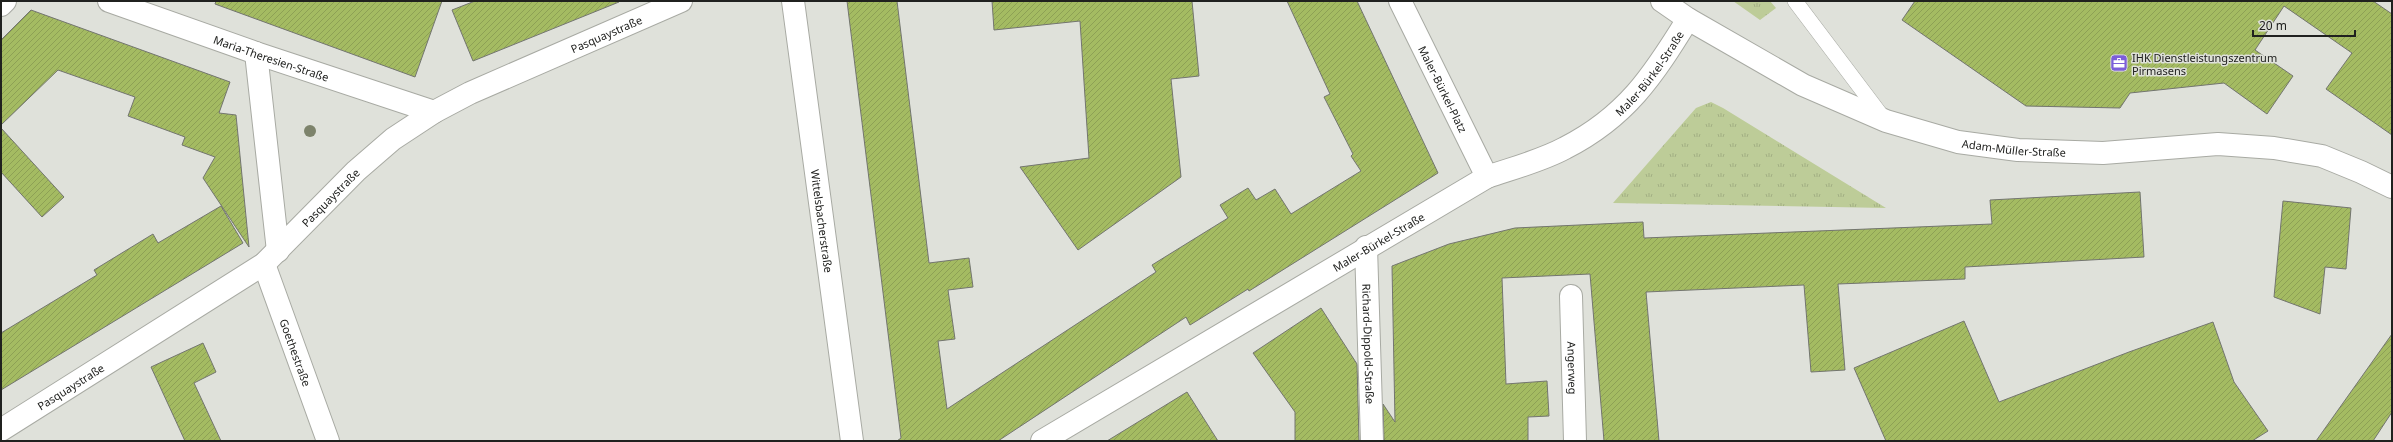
<svg xmlns="http://www.w3.org/2000/svg" width="2393" height="442" font-family="'Noto Sans',sans-serif">
<style>
.grass{fill:url(#grass-tufts)}
.building{fill:url(#building-hatch);stroke:#73756f}
.lines{fill:none;stroke-linecap:round;stroke-linejoin:round}
.lane-casing{stroke:#a8aaa3;stroke-width:16}
.street-casing{stroke:#a8aaa3;stroke-width:24}
.lane{stroke:#fff;stroke-width:15}
.street{stroke:#fff;stroke-width:22}
.tree{fill:#7d836b}
.labels{text-anchor:middle;dominant-baseline:central;stroke-width:3;stroke-linejoin:round;paint-order:stroke}
.street-label{font-size:11px;fill:#20211f;stroke:#dfe1da}
.poi-label{font-size:11px;fill:#20211f;stroke:#dfe1da;text-anchor:start}
</style>
<defs>
<pattern id="grass-tufts" width="24" height="20" patternUnits="userSpaceOnUse"><rect width="24" height="20" fill="#bdcc98"/><path d="M3 7l-1-3M5 7V3M7 7l1-3M15 17l-1-3M17 17v-4M19 17l1-3" fill="none" stroke="#a2af83"/></pattern>
<pattern id="building-hatch" width="6" height="6" patternUnits="userSpaceOnUse"><rect width="6" height="6" fill="#a4bb62"/><path d="M-1 1l2-2M0 6l6-6M5 7l2-2" fill="none" stroke="#8da055"/></pattern>
</defs>
<rect width="100%" height="100%" fill="#dfe1da"/>
<!-- grass -->
<path class="grass" d="M1733,1H1770L1776,8L1760,20Z
M1711,102L1723,108L1886,208L1613,203L1696,108Z"/>
<!-- building -->
<path class="building" d="M216,1H442L415,77L215,4Z
M475,1H619V2L473,61L452,10Z
M847,1H897L929,263L969,258L973,287L948,290L955,339L938,341L947,409L1156,272L1152,265L1228,218L1220,205L1248,188L1256,200L1275,189L1291,214L1361,171L1351,156L1353,154L1324,97L1330,94L1287,1H1357L1438,173L1249,291L1248,289L1190,325L1186,317L998,441H897L901,438Z
M992,1H1192L1199,76L1171,79L1181,177L1078,250L1020,167L1089,158L1080,21L994,30Z
M1915,1H2373L2392,14V135L2326,89L2352,53L2284,6L2255,50L2293,76L2267,114L2224,83L2130,93L2120,108L2026,106L1902,20Z
M31,10L230,82L219,113L236,115L249,247L203,178L215,157L182,145L185,137L128,116L135,97L58,70L1,125V40Z
M1,128L64,197L42,217L1,172Z
M2140,192L2144,257L1965,267V279L1838,284L1845,370L1811,372L1804,285L1646,292L1659,441H1604L1590,274L1502,278L1506,384L1547,381L1549,416L1528,417V441H1384L1383,404L1395,422L1392,266L1449,244L1515,228L1643,222L1644,238L1992,224L1990,200Z
M2283,201L2351,208L2346,269L2325,267L2320,314L2274,297Z
M221,206L243,243L1,390V333L97,275L94,270L153,234L158,243Z
M1321,308L1357,364L1359,441H1295V412L1253,353Z
M1964,321L1999,402L2129,352L2213,322L2234,382L2268,431L2252,441H1886L1854,368Z
M2392,334V412L2373,441H2316Z
M203,343L216,372L194,383L221,441H185L151,367Z
M1187,392L1218,441H1107Z"/>
<g class="lines">
<defs>
<path id="lane" d="M1795,1L1884,119"/>
<g id="street">
<path id="s1" d="M109,1L256,53L434,112"/>
<path id="s2" d="M793,1L852,441"/>
<path id="s3" d="M1400,1L1487,177"/>
<path id="s4" d="M1662,1L1688,19L1803,85L1886,121L1958,142L2018,150L2103,153L2218,144L2274,148L2322,156L2361,172L2392,187"/>
<path d="M1,5L5,1"/>
<path d="M256,53L278,251"/>
<path id="s5" d="M1366,247L1372,441"/>
<path id="s6" d="M264,264L328,441"/>
<path id="s7" d="M1571,296L1575,441"/>
<path id="s8" d="M1,430L264,264L356,171L393,139L434,112L470,93L681,1"/>
<path id="s9" d="M1042,441L1487,177C1513,168 1541,161 1565,148C1626,117 1653,76 1688,19"/>
</g>
</defs>
<!-- lane casing -->
<use href="#lane" class="lane-casing"/>
<!-- street casing -->
<use href="#street" class="street-casing"/>
<!-- lane -->
<use href="#lane" class="lane"/>
<!-- street -->
<use href="#street" class="street"/>
</g>
<!-- trees -->
<circle class="tree" cx="310" cy="131" r="6"/>
<!-- icons -->
<defs>
<symbol id="office-square" viewBox="-11 -11 22 22"><rect x="-9" y="-9" width="18" height="18" rx="4" fill="#7c5ed9" stroke="#dfe1da"/><path d="M-6-3h4V-5.5h4V-3h4V5H-6ZM-1-4.5V-3h2v-1.5ZM-6 0V1H6V0Z" fill="#fff"/></symbol>
</defs>
<g fill-rule="evenodd">
<use href="#office-square" x="2109" y="53" width="20" height="20"/>
</g>
<g class="labels">
<!-- street labels -->
<g class="street-label">
<text stroke="none"><textPath href="#s8" startOffset="729">Pasquaystraße</textPath></text>
<text stroke="none"><textPath href="#s1" startOffset="172">Maria-Theresien-Straße</textPath></text>
<text stroke="none"><textPath href="#s9" startOffset="715">Maler-Bürkel-Straße</textPath></text>
<text stroke="none"><textPath href="#s3" startOffset="98">Maler-Bürkel-Platz</textPath></text>
<text stroke="none"><textPath href="#s4" startOffset="386">Adam-Müller-Straße</textPath></text>
<text stroke="none"><textPath href="#s8" startOffset="405">Pasquaystraße</textPath></text>
<text stroke="none"><textPath href="#s2" startOffset="222">Wittelsbacherstraße</textPath></text>
<text stroke="none"><textPath href="#s9" startOffset="391">Maler-Bürkel-Straße</textPath></text>
<text stroke="none"><textPath href="#s5" startOffset="97">Richard-Dippold-Straße</textPath></text>
<text stroke="none"><textPath href="#s6" startOffset="94">Goethestraße</textPath></text>
<text stroke="none"><textPath href="#s7" startOffset="72">Angerweg</textPath></text>
<text stroke="none"><textPath href="#s8" startOffset="82">Pasquaystraße</textPath></text>
</g>
<!-- poi labels -->
<g class="poi-label">
<text x="2132" y="57">IHK Dienstleistungszentrum<tspan x="2132" dy="13">Pirmasens</tspan></text>
</g>
</g>
<!-- border -->
<rect width="2393" height="442" fill="none" stroke="#20211f" stroke-width="4"/>
<!-- scale -->
<path d="M2253 30v6h102v-6" fill="none" stroke="#20211f" stroke-width="2"/>
<text x="2259" y="30" font-size="12" fill="#20211f" stroke="#dfe1da" stroke-width="3" paint-order="stroke">20 m</text>
</svg>
